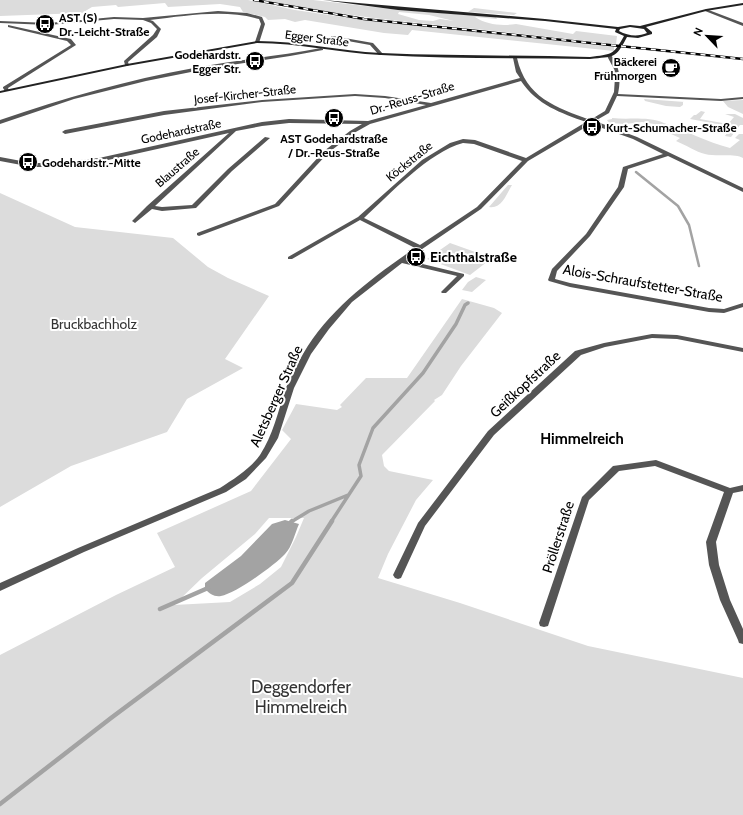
<svg xmlns="http://www.w3.org/2000/svg" width="743" height="815" font-family="Cabin,sans-serif">
<style>
.green{fill:#dcdcdc;fill-rule:evenodd}
.water{fill:#a3a3a3}
.lines{fill:none;stroke-linecap:round;stroke-linejoin:round}
.stream-far2{stroke:#a3a3a3;stroke-width:2.5}
.stream-far1{stroke:#a3a3a3;stroke-width:3.5}
.stream{stroke:#a3a3a3;stroke-width:4.5}
.street{fill:#555;fill-rule:evenodd}
.secondary{fill:#222;fill-rule:evenodd}
.rail-casing{stroke:#000;stroke-width:2.5}
.rail{stroke:#fff;stroke-width:1.5;stroke-dasharray:5;stroke-linecap:butt}
.labels{text-anchor:middle;dominant-baseline:central;stroke-width:4;stroke-linejoin:round;paint-order:stroke}
.far-poi-label{font-size:12px;font-weight:bold;fill:#000;stroke:#fff;text-anchor:start}
.far-street-label{font-size:12px;fill:#000;stroke:#fff}
.poi-label{font-size:14px;font-weight:bold;fill:#000;stroke:#fff;text-anchor:start}
.street-label{font-size:14px;fill:#000;stroke:#fff}
.park-label{font-size:14px;fill:#333;stroke:#fff}
.neighbourhood-label{font-size:15px;font-weight:bold;fill:#000;stroke:#fff}
.near-park-label{font-size:17px;fill:#333;stroke:#fff}
</style>
<rect width="100%" height="100%" fill="#fff"/>
<!-- green -->
<path class="green" d="M0,0H248L295,10L356,19L614,47V51L412,30L408,35L384,33L305,20L295,22L285,19L268,20L265,17L243,12L240,7L220,4L168,7L165,3L118,7L116,5L92,7L82,13L0,16Z
M261,0H313L400,10L496,17L497,19L475,17C487,25 502,26 516,24L573,34L576,31L617,36L616,44L373,18L303,8ZM399,12L429,15L454,21L440,19L433,21L419,20L398,14Z
M474,8L517,13L514,15L468,12Z
M644,99L685,102H683V105L680,107L666,106L645,101Z
M743,100V114L728,107L723,101Z
M701,111L705,112L700,119L728,124L734,117L725,114H735L743,118V125H740L731,137L725,136L729,130L728,126L690,119L694,115H696Z
M612,118C629,120 647,116 664,123C686,131 707,142 730,148L740,140L735,138L739,134H743V158C735,153 716,157 705,154C696,152 686,145 676,141L680,138L662,130L654,124L642,122L625,124L609,123L607,120L612,119Z
M508,185H512C506,195 502,209 489,207Z
M0,193L75,227L173,238L208,267L228,278L269,296L225,359L243,368L187,399L167,432L71,466L0,507Z
M450,243L492,258L470,275L427,259Z
M476,277L486,280L472,292L462,290L468,282Z
M462,299L494,308L502,313L461,366L442,395L434,400L435,401L382,455L384,466L389,471L433,480L416,500L388,554L378,578L460,603L588,646L743,678V815H0V655L116,595L175,567L157,533L251,491L291,439L282,430L296,404L337,410L342,407L340,405L366,378H407ZM269,518H304L296,537L281,567L260,584L230,602L174,605L202,578L255,534Z"/>
<!-- water -->
<path class="water" d="M285,520L299,524C295,533 292,547 285,554C275,565 235,594 221,596C214,597 210,594 205,589V583L241,556L272,524Z"/>
<g class="lines">
<!-- stream-far2 -->
<path class="stream-far2" d="M636,172L678,206L689,225L699,266"/>
<!-- stream-far1 -->
<path class="stream-far1" d="M291,522L309,511L348,495
M331,522L361,476L359,465L373,428L423,373L456,324L465,305L468,303"/>
<!-- stream -->
<path class="stream" d="M288,525L292,521
M160,609L208,588
M0,804L111,718L292,583L332,521"/>
<!-- street -->
<path class="street" d="M706,9L743,23V26L705,11Z
M218,11L247,13L262,17L265,24L259,43L255,42L261,24L259,19C224,9 186,16 150,20L153,21L161,29L157,37L128,62L129,65L127,66L125,65L124,61L153,35L157,29L151,23L143,20L114,19L49,25L0,23V21L49,23L114,17L143,18Z
M8,25L71,39L76,45L8,88L9,91H5L3,88V87L71,45L67,41L8,27Z
M333,36L373,43L383,54L379,55L370,45L331,38V36Z
M321,48L323,49V50L290,56L211,68L146,81L74,99L0,124V120C64,98 128,80 194,68C236,60 279,56 321,48Z
M607,55H611C620,67 621,79 618,94L721,99L743,97V99L721,101L617,96L609,113L595,121L637,137L743,188V192L668,156L628,169L624,187L590,236L557,271L555,279L570,283L709,308L724,309L743,303V307L724,313L709,312L570,287L549,281L548,280L552,269L586,234L618,187L623,167L663,154L633,139L591,124L528,161L481,209L406,260L464,274V276L446,293H442L441,292L457,276L402,263L352,302L329,329L311,354L294,388L278,438L266,458L246,479L226,492L84,552L0,591V583L78,548L220,488C234,479 250,469 260,455C273,435 278,412 285,390C290,378 297,365 303,354C329,309 373,277 415,248L360,220L292,259H288V257L358,217L422,160L450,143L463,139L475,140L526,158L586,122C561,113 537,105 521,81L370,124L354,133L328,153L279,206L199,236L197,235V233L275,204L324,151L350,131L362,124L289,123L262,126L236,131L155,206L162,207L192,205L228,169L265,137L270,138L232,171L196,208L162,211L152,209L135,223L132,221L147,206L229,133L99,162L53,167H32L0,161V157L32,163H53L99,158L262,122L289,119L368,121L426,105L385,98L355,96L262,102L164,115L65,134L62,132L65,130L164,111L262,100L355,94L385,96L431,103L520,78L516,72L513,58L515,57L517,58C526,98 556,107 590,120L605,111L614,92L615,77L614,69L607,56ZM463,143L474,144L522,161L477,207L420,245L364,218C390,194 429,152 463,143Z
M652,334L677,335L743,348V352L677,339L652,338L605,347L581,355L494,435L425,526L401,578L398,579L395,578L393,575L418,523L488,431L575,351L604,343Z
M656,460L730,488L743,485V491L733,493L716,542L719,565L730,600L743,629V644L739,643L738,640L720,600L709,565L706,542L724,492L655,466L619,471L589,500L549,623L548,626L544,627L540,626L539,623L582,497L613,466Z"/>
<!-- secondary -->
<path class="secondary" d="M323,0L545,19L618,27L630,25L640,26L706,9L743,3V5L706,11L646,27L652,32V34L638,38L627,37C615,60 614,56 590,59C520,58 450,59 381,55C339,53 298,43 257,43L127,66L0,93V91L127,64L257,41C298,41 339,51 381,53C450,56 520,55 590,57C611,54 613,56 624,36L615,32L616,29L545,21L398,10ZM630,27L644,29L647,33C638,37 628,36 619,31L620,29Z"/>
<defs>
<path id="rail" d="M254,0L364,19L743,59"/>
</defs>
<!-- rail casing -->
<use href="#rail" class="rail-casing"/>
<!-- rail -->
<use href="#rail" class="rail"/>
</g>
<!-- icons -->
<defs>
<symbol id="bus-disc" viewBox="-11 -11 22 22"><circle r="9.5" fill="#000" stroke="#fff"/><path d="M-5-6H5V4H4V6H2V4H-2V6H-4V4H-5ZM-3.5-4V0h7V-4ZM-3.5 1.2v1.5H-2V1.2ZM2 1.2v1.5H3.5V1.2Z" fill="#fff"/></symbol>
<symbol id="cafe-disc" viewBox="-11 -11 22 22"><circle r="9.5" fill="#000" stroke="#fff"/><path d="M-5.5-4.5H6V0H3Q3 3.5 0 3.5H-2.5Q-5.5 3.5-5.5 0ZM3-3.2v2h1.7v-2ZM-6 4.5H4V6H-6Z" fill="#fff"/></symbol>
</defs>
<g fill-rule="evenodd">
<use href="#bus-disc" x="34" y="13" width="22" height="22"/>
<use href="#bus-disc" x="244" y="50" width="22" height="22"/>
<use href="#cafe-disc" x="660" y="57" width="22" height="22"/>
<use href="#bus-disc" x="323" y="107" width="22" height="22"/>
<use href="#bus-disc" x="581" y="116" width="22" height="22"/>
<use href="#bus-disc" x="17" y="151" width="22" height="22"/>
<use href="#bus-disc" x="405" y="246" width="22" height="22"/>
</g>
<g class="labels">
<!-- far-poi labels -->
<g class="far-poi-label">
<text x="59" y="17">AST (S)<tspan x="59" dy="14">Dr.-Leicht-Straße</tspan></text>
<text x="241" y="54" text-anchor="end">Godehardstr.<tspan x="241" dy="14">Egger Str.</tspan></text>
<text x="657" y="61" text-anchor="end">Bäckerei<tspan x="657" dy="14">Frühmorgen</tspan></text>
<text x="606" y="127">Kurt-Schumacher-Straße</text>
<text x="334" y="138" text-anchor="middle">AST Godehardstraße<tspan x="334" dy="14">/ Dr.-Reus-Straße</tspan></text>
<text x="42" y="162">Godehardstr.-Mitte</text>
</g>
<!-- far-street labels -->
<g class="far-street-label">
<text transform="translate(317 38) rotate(7)">Egger Straße</text>
<text transform="translate(245 94) rotate(-6)">Josef-Kircher-Straße</text>
<text transform="translate(412 98) rotate(-17)">Dr.-Reuss-Straße</text>
<text transform="translate(181 131) rotate(-12)">Godehardstraße</text>
<text transform="translate(409 161) rotate(-39)">Köckstraße</text>
<text transform="translate(177 167) rotate(-41)">Blaustraße</text>
</g>
<!-- poi labels -->
<g class="poi-label">
<text x="430" y="257">Eichthalstraße</text>
</g>
<!-- street labels -->
<g class="street-label">
<text transform="translate(643 283) rotate(10)">Alois-Schraufstetter-Straße</text>
<text transform="translate(525 384) rotate(-43)">Geißkopfstraße</text>
<text transform="translate(276 396) rotate(-66)">Aletsberger Straße</text>
<text transform="translate(558 537) rotate(-72)">Pröllerstraße</text>
</g>
<!-- park labels -->
<g class="park-label">
<text x="94" y="324">Bruckbachholz</text>
</g>
<!-- neighbourhood labels -->
<g class="neighbourhood-label">
<text x="582" y="439">Himmelreich</text>
</g>
<!-- near-park labels -->
<g class="near-park-label">
<text x="301" y="687">Deggendorfer<tspan x="301" dy="20">Himmelreich</tspan></text>
</g>
</g>
<!-- north arrow -->
<g transform="translate(707 36) rotate(295)" stroke="#ffffff" stroke-width="3" paint-order="stroke">
<path d="M0-3L7 15L0 10L-7 15Z" fill="#000000"/>
<text y="-6" font-size="11" font-weight="bold" text-anchor="middle" fill="#000000">N</text>
</g>
</svg>
